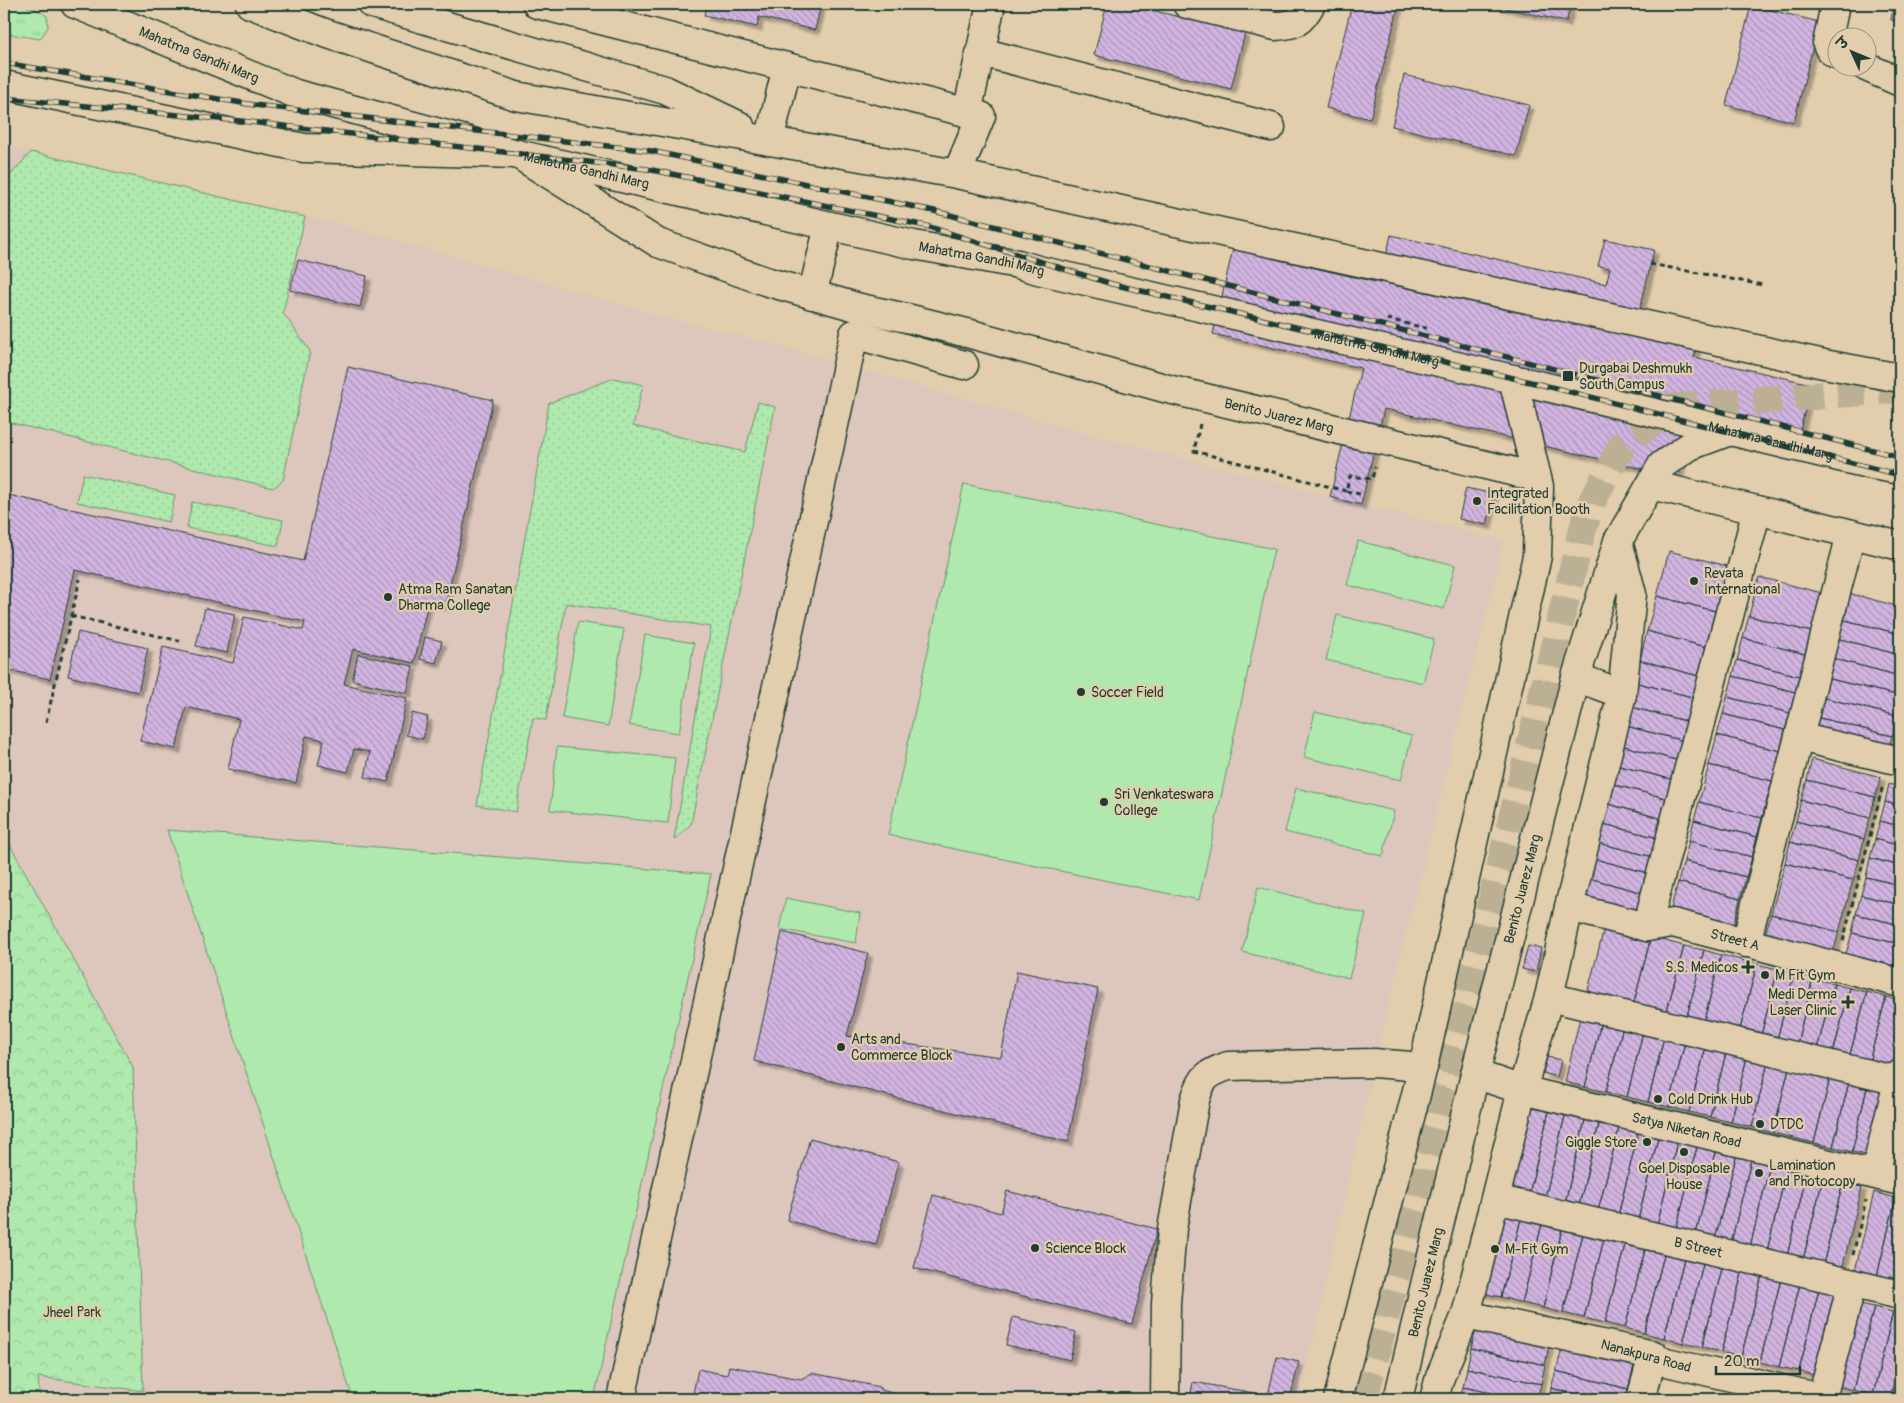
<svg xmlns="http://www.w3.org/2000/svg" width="1904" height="1403" font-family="Pangolin,'Playpen Sans Deva',sans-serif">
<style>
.built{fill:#ddc6bc}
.grass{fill:url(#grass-tufts);stroke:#679370}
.park{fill:url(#park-crowns);stroke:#679370}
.garden{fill:url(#garden-dots);stroke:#679370}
.pitch{fill:#afe9ad;stroke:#679370}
.building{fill:url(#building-back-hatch);stroke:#1f3d34;filter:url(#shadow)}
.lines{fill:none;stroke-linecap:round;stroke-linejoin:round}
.major-tunnel{stroke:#bbb094;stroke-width:28;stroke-dasharray:28 14;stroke-linecap:butt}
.minor-casing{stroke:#1f3d34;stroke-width:31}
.major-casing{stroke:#1f3d34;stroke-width:31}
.highway-casing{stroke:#1f3d34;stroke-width:31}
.path{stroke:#1f3d34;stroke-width:3;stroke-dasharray:5 4;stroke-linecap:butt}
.minor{stroke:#e2cdac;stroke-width:28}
.major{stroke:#e2cdac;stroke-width:28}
.highway{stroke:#e2cdac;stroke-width:28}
.rail-casing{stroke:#1f3d34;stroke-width:5.5}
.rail{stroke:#e2cdac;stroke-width:4;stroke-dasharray:11;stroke-linecap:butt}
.poi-dot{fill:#1f3d34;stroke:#e2cdac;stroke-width:2}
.labels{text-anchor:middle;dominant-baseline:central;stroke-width:4.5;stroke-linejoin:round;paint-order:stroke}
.street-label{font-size:14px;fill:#1f3d34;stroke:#e2cdac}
.poi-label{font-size:14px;fill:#1f3d34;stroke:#e2cdac;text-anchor:start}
.park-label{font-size:14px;fill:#26463a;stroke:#e2cdac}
</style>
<defs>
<pattern id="grass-tufts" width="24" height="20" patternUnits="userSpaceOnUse" patternTransform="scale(1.25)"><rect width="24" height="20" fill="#afe9ad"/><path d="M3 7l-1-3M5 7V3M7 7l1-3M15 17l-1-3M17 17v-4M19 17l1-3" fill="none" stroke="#96c995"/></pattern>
<pattern id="park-crowns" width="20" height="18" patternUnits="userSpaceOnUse" patternTransform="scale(1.25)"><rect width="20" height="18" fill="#afe9ad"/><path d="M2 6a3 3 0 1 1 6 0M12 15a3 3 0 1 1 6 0" fill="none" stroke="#96c995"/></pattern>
<pattern id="garden-dots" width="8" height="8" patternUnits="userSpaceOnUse" patternTransform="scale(1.25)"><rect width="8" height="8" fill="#afe9ad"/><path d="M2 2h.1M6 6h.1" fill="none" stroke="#96c995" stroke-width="1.8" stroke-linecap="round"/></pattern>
<pattern id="building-back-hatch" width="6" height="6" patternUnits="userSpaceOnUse" patternTransform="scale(1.25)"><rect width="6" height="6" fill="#d2b4e1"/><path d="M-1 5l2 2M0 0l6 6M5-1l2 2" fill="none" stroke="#aa94b7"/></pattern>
<filter id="shadow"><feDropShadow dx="4.5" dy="4.5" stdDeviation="1" flood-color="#0004"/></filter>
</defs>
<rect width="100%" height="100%" fill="#e2cdac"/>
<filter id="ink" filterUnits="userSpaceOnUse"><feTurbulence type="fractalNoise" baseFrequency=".02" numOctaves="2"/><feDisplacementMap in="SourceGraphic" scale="10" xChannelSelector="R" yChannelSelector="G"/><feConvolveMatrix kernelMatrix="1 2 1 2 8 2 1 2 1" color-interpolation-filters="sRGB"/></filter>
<g filter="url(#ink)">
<!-- built -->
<path class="built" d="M4,146L305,217L340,224L660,316L772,344L1091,435L1504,541L1374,1063L1300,1399H40L38,1377L143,1391L133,1067L4,834Z"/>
<!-- grass -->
<path class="grass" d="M4,4C18,4 36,7 47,16L48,27L40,39L4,33Z"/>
<!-- park -->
<path class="park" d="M4,834L133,1067L143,1391L38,1377L40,1399H4Z"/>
<!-- garden -->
<path class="garden" d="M31,152L305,217L283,313L310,351L283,480L273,488L4,421V182Z
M614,378L643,385L633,426L745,452L758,402L775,407L691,824L674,840L711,627L566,603L546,720L533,718L516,812L477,805L549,403Z
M83,474L175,495L169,522L77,502Z
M192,502L283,520L278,546L187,528Z"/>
<!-- pitch -->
<path class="pitch" d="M964,484L1274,549L1199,900L888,835Z
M1358,541L1455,565L1444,609L1347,585Z
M1337,615L1434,639L1423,683L1326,660Z
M578,622L624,629L608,726L562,718Z
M645,635L694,643L679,733L629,725Z
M1315,712L1412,736L1401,780L1304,757Z
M557,747L675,758L668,823L550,810Z
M1296,788L1394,811L1383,856L1285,832Z
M167,830L711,874L594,1399H353Z
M1258,887L1366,914L1349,978L1242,952Z
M786,898L860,913L856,943L779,929Z"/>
<!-- building -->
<path class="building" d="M707,4H821L815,30L759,17L757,27L704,15Z
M1107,4H1127L1245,33L1231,89L1094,55Z
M1352,4H1399L1370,119L1326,108Z
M1489,4H1571L1566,22Z
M1894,4H1900V22L1891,20Z
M1751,5L1819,22L1794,122L1726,105Z
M1404,75L1529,105L1516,156L1392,126Z
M1391,235L1606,284L1610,268L1598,266L1605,239L1654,250L1638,318L1700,333L1694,357L1811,384L1794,457L1688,433L1678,477L1384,409L1361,505L1330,497L1361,368L1213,334L1233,249L1380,283Z
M298,260L367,276L360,307L290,290Z
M348,367L493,400L445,606L428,603L414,663L353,649L344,684L407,698L388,782L365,777L370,752L354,749L348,772L318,765L324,740L306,736L296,783L228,769L239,719L186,707L176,749L140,741L163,647L233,663L244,617L303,630L305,622L75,570L50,679L4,669V494L303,561Z
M1466,488L1494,494L1487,525L1459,519Z
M1669,551L1731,567L1719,612L1657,596Z
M1759,577L1822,593L1811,632L1749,616Z
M1848,593L1900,607V634L1841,619Z
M1657,596L1719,612L1709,648L1647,631Z
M205,608L235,614L227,653L196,646Z
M1749,616L1811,632L1805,654L1743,638Z
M1841,619L1900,634V655L1836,638Z
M1647,631L1709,648L1702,677L1640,660Z
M78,632L148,648L138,692L68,676Z
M425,637L442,641L436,663L420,659Z
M1743,638L1805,654L1799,676L1737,660Z
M1836,638L1900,655V676L1831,658Z
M358,654L413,666L407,693L352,680Z
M1831,658L1900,676V696L1826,678Z
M1640,660L1702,677L1696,698L1634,682Z
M1737,660L1799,676L1795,692L1733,676Z
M1733,676L1795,692L1790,713L1727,697Z
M1826,678L1900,696L1897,716L1821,697Z
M1634,682L1696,698L1689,722L1627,706Z
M1727,697L1790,713L1785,730L1723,714Z
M1821,697L1897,716L1892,736L1816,717Z
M1627,706L1689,722L1684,741L1622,725Z
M412,713L428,717L423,739L406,735Z
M1723,714L1785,730L1780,751L1717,735Z
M1816,717L1892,736L1887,755L1811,736Z
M1622,725L1684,741L1679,761L1617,744Z
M1717,735L1780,751L1772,781L1709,765Z
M1899,737H1900V757L1894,756Z
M1617,744L1679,761L1674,780L1612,764Z
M1812,759L1881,777L1875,797L1807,780Z
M1612,764L1674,780L1669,799L1607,783Z
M1709,765L1772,781L1762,818L1699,802Z
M1807,780L1875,797L1870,818L1801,800Z
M1607,783L1669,799L1663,819L1601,802Z
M1889,784L1900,787V806L1885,802Z
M1801,800L1870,818L1864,839L1796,821Z
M1601,802L1663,819L1658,838L1596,822Z
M1699,802L1762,818L1757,837L1694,820Z
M1885,802L1900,806V826L1880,821Z
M1694,820L1757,837L1752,857L1689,841Z
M1796,821L1864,839L1859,860L1790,842Z
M1880,821L1900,826V846L1875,839Z
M1596,822L1658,838L1653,857L1591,841Z
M1875,839L1900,846V866L1870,858Z
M1591,841L1653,857L1648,873L1587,857Z
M1689,841L1752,857L1746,877L1684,861Z
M1790,842L1859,860L1853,880L1785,863Z
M1587,857L1648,873L1643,893L1582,876Z
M1870,858L1900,866V885L1866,877Z
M1684,861L1746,877L1740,899L1678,882Z
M1785,863L1853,880L1839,932L1771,914Z
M1582,876L1643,893L1637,916L1575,899Z
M1866,877L1900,885V905L1861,895Z
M1678,882L1740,899L1733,928L1670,912Z
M1861,895L1900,905V925L1856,914Z
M1771,914L1839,932L1833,953L1765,935Z
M1856,914L1900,925V944L1852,933Z
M1605,925L1651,937L1632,1010L1586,998Z
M782,932L868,953L847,1036L1001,1057L1017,971L1098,989L1068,1142L754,1061Z
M1852,933L1900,944V967L1846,954Z
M1651,937L1684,946L1665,1018L1632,1010Z
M1528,946L1541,948L1536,972L1522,969Z
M1684,946L1704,950L1685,1024L1665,1018Z
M1704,950L1721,955L1702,1028L1685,1024Z
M1721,955L1757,964L1738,1037L1702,1028Z
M1757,964L1778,969L1759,1043L1738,1037Z
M1778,969L1794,974L1775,1047L1759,1043Z
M1794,974L1813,978L1795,1052L1775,1047Z
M1813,978L1834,984L1815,1057L1795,1052Z
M1834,984L1850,988L1831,1061L1815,1057Z
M1850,988L1867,992L1847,1065L1831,1061Z
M1867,992L1886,997L1867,1070L1847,1065Z
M1886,997L1900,1001V1040L1891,1077L1867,1070Z
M1582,1009L1603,1014L1585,1087L1565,1082Z
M1603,1014L1625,1019L1606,1092L1585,1087Z
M1625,1019L1645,1024L1627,1097L1606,1092Z
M1645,1024L1666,1029L1648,1102L1627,1097Z
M1666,1029L1687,1034L1669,1107L1648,1102Z
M1687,1034L1708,1039L1689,1112L1669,1107Z
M1708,1039L1728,1045L1710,1117L1689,1112Z
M1728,1045L1749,1049L1731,1122L1710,1117Z
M1749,1049L1770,1054L1752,1127L1731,1122Z
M1770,1054L1791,1060L1773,1133L1752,1127Z
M1547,1057L1561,1060L1557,1077L1543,1073Z
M1791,1060L1832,1070L1814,1143L1773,1133Z
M1832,1070L1851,1074L1833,1147L1814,1143Z
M1851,1074L1869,1079L1852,1152L1833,1147Z
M1869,1079L1892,1084L1874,1157L1852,1152Z
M1529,1107L1549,1111L1529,1194L1509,1189Z
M1549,1111L1565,1116L1545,1198L1529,1194Z
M1565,1116L1585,1120L1565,1203L1545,1198Z
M1585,1120L1599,1124L1579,1206L1565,1203Z
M1599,1124L1619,1128L1598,1211L1579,1206Z
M1619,1128L1638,1133L1618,1216L1598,1211Z
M1638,1133L1658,1138L1638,1220L1618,1216Z
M1897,1135L1900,1136V1152L1893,1150Z
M810,1138L899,1162L876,1245L787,1220Z
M1658,1138L1677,1142L1657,1225L1638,1220Z
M1677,1142L1697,1147L1676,1229L1657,1225Z
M1697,1147L1716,1152L1696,1234L1676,1229Z
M1893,1150L1900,1152V1169L1889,1166Z
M1716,1152L1736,1157L1715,1239L1696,1234Z
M1736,1157L1751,1160L1731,1243L1715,1239Z
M1751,1160L1770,1165L1750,1247L1731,1243Z
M1770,1165L1787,1169L1767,1251L1750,1247Z
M1787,1169L1807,1173L1787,1256L1767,1251Z
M1807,1173L1823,1178L1803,1260L1787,1256Z
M1823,1178L1843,1182L1823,1265L1803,1260Z
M1843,1182L1862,1187L1842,1270L1823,1265Z
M1007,1191L1157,1229L1132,1324L914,1268L933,1195L1001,1213Z
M1874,1192L1896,1198L1876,1280L1854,1275Z
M1896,1198L1900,1199V1258L1894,1285L1876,1280Z
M1502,1210L1522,1215L1501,1297L1481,1293Z
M1522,1215L1543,1220L1522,1303L1501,1297Z
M1543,1220L1563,1225L1543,1308L1522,1303Z
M1563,1225L1584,1230L1563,1313L1543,1308Z
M1584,1230L1605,1235L1584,1318L1563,1313Z
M1605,1235L1626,1241L1605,1323L1584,1318Z
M1626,1241L1646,1246L1625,1328L1605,1323Z
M1646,1246L1665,1251L1644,1333L1625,1328Z
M1665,1251L1685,1255L1664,1338L1644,1333Z
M1685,1255L1704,1260L1683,1343L1664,1338Z
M1900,1258V1286L1894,1285Z
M1704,1260L1723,1265L1702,1347L1683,1343Z
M1723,1265L1743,1270L1721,1352L1702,1347Z
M1743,1270L1762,1275L1741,1357L1721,1352Z
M1762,1275L1781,1279L1760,1362L1741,1357Z
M1781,1279L1800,1284L1779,1367L1760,1362Z
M1800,1284L1819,1289L1799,1371L1779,1367Z
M1819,1289L1845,1295L1824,1378L1799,1371Z
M1851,1302L1874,1307L1853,1390L1831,1384Z
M1874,1307L1893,1312L1873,1395L1853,1390Z
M1893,1312L1900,1314V1358L1890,1399L1873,1395Z
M1013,1317L1076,1332L1070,1360L1006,1345Z
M1476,1330L1549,1346L1545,1365L1471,1348Z
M1471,1348L1545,1365L1541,1384L1467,1368Z
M1562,1348L1634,1366L1628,1389L1556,1371Z
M1277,1357L1299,1362L1290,1399H1267Z
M1900,1358V1399H1890Z
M729,1366L801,1379L812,1373L880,1387L881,1390L915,1399H692L698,1369L727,1375Z
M1467,1368L1541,1384L1537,1399H1519L1463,1387Z
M1556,1371L1628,1389L1625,1399H1595L1551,1388Z
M1193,1382L1254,1393L1253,1399H1190Z
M1463,1387L1519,1399H1460Z
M1551,1388L1595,1399H1549Z"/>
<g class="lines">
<!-- major-tunnel -->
<path class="major-tunnel" d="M1364,1399C1439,1112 1512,824 1581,535L1592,501L1623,444L1674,407L1900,389"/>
<defs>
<g id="minor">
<path d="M537,4L981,116L957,174"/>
<path d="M1187,4L1275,26C1296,25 1301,22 1311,4"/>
<path d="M1835,4L1827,44L1830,50L1836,54"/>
<path d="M981,52L1271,127"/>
<path d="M1866,67L1900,82"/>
<path d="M967,113L991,4"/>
<path d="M769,141L787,67"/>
<path id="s1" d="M522,157L658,243L765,281L860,308L911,319L971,334L1168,389L1536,477"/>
<path d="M1651,485L1757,510L1900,546"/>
<path d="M1576,677L1622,694"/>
<path d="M1799,737L1900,761"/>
<path id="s2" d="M1569,907L1647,927L1673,923L1900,983"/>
<path d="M1647,927L1757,510"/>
<path d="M1746,943L1851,534"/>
<path d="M1549,997L1898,1081"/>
<path id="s3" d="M1475,1074L1522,1090L1900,1181"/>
<path d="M1875,1174L1900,1074"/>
<path id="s4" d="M1496,1199L1900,1295"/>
<path d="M1466,1315L1653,1355L1654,1359L1825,1399"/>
<path d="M1822,1398L1852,1284"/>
<path d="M621,1399L854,334L964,365"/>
<path d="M1165,1399L1166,1303L1172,1229L1195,1100C1202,1077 1206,1074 1228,1066L1374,1063L1423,1067"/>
<path d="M1338,1399L1423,1067L1537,556L1539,486L1513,379"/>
<path id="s5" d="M1398,1399L1475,1074L1576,677L1618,541L1662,465L1690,446L1730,431"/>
<path d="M1434,1399L1440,1377L1466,1315L1522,1090L1549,997L1569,907L1622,694L1632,594L1618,541"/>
<path d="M1641,1399L1653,1355"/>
</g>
<g id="major">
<path id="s6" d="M75,4L296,94L517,154L914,245L1018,264L1038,270L1513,379L1872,465L1900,470"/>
<path d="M250,4L322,32L516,96L957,174L1824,364L1900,378"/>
<path d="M372,4L665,90L740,126"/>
<path d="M812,295L829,226"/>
</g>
<path id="highway" d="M4,85L304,148L517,154"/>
</defs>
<!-- minor casing -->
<use href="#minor" class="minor-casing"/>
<!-- major casing -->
<use href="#major" class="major-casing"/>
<!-- highway casing -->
<use href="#highway" class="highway-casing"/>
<!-- path -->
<path class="path" d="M1650,264L1763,285
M1387,319L1430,329
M1200,424L1194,451L1346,491
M1360,494L1346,491L1350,476L1372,479L1375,467
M71,616L180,641
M46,722L80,579
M1896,733L1900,716
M1843,941L1883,785
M1853,1255L1866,1200"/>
<!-- minor -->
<use href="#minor" class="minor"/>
<!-- major -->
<use href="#major" class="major"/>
<!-- highway -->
<use href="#highway" class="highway"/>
<defs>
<path id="rail" d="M4,63L254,105L651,151L934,211L1900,457
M4,98L250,122L647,169L926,226L1112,284L1539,384L1900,475"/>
</defs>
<!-- rail casing -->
<use href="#rail" class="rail-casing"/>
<!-- rail -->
<use href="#rail" class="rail"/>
</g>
</g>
<!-- markers -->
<g class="poi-dot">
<rect x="1562" y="370" width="12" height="12" rx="2.5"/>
<circle cx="1477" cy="501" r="5"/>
<circle cx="1694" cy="581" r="5"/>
<circle cx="388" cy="597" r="5"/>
<circle cx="1081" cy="692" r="5"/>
<circle cx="1104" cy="802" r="5"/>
<path d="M1745.5 959.5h5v5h5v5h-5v5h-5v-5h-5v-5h5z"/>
<circle cx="1765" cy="975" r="5"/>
<path d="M1845.5 994.5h5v5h5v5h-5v5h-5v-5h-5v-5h5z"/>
<circle cx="841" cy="1047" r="5"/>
<circle cx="1658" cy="1099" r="5"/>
<circle cx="1760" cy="1124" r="5"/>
<circle cx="1647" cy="1142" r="5"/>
<circle cx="1684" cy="1152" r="5"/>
<circle cx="1759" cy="1173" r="5"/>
<circle cx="1035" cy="1248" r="5"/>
<circle cx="1495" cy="1249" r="5"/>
</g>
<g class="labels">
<!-- street labels -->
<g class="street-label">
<text stroke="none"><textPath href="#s6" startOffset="134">Mahatma Gandhi Marg</textPath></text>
<text stroke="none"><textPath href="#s6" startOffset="539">Mahatma Gandhi Marg</textPath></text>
<text stroke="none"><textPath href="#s6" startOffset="944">Mahatma Gandhi Marg</textPath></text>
<text stroke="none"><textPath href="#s6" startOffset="1349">Mahatma Gandhi Marg</textPath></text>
<text stroke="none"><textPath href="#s1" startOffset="806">Benito Juarez Marg</textPath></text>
<text stroke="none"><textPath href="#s6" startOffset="1754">Mahatma Gandhi Marg</textPath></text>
<text stroke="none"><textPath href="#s5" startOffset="525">Benito Juarez Marg</textPath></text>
<text stroke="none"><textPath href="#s2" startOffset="171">Street A</textPath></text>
<text stroke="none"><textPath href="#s3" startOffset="219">Satya Niketan Road</textPath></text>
<text stroke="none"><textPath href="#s4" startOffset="208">B Street</textPath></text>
<text stroke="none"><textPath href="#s5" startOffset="120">Benito Juarez Marg</textPath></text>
<text transform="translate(1646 1356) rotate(15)">Nanakpura Road</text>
</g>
<!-- poi labels -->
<g class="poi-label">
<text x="1579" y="368">Durgabai Deshmukh<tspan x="1579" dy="16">South Campus</tspan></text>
<text x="1487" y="493">Integrated<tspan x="1487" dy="16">Facilitation Booth</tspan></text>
<text x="1704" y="573">Revata<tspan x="1704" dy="16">International</tspan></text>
<text x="398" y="589">Atma Ram Sanatan<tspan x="398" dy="16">Dharma College</tspan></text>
<text x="1091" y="692">Soccer Field</text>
<text x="1114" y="794">Sri Venkateswara<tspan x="1114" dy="16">College</tspan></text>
<text x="1738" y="967" text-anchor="end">S.S. Medicos</text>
<text x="1775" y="975">M Fit Gym</text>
<text x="1837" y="994" text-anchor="end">Medi Derma<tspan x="1837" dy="16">Laser Clinic</tspan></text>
<text x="851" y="1039">Arts and<tspan x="851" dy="16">Commerce Block</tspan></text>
<text x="1668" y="1099">Cold Drink Hub</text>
<text x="1770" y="1124">DTDC</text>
<text x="1637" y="1142" text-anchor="end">Giggle Store</text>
<text x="1769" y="1165">Lamination<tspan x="1769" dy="16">and Photocopy</tspan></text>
<text x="1684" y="1168" text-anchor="middle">Goel Disposable<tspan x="1684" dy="16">House</tspan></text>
<text x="1045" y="1248">Science Block</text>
<text x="1505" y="1249">M-Fit Gym</text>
</g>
<!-- park labels -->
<g class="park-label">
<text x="72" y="1312">Jheel Park</text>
</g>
</g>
<!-- margin -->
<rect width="1904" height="1403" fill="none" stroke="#e2cdac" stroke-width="20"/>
<rect x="10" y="10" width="1884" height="1383" fill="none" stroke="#1f3d34" stroke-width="2" filter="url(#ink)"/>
<!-- north arrow -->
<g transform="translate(1852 52) rotate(314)"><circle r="24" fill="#e2cdac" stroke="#94937c"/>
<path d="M0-4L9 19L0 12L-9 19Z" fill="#1f3d34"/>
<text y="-8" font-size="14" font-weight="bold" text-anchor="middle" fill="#1f3d34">उ</text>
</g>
<!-- scale -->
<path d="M1716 1366v8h84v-8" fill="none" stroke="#1f3d34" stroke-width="2.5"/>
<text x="1724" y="1366" font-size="15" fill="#1f3d34" stroke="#e2cdac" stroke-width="4" paint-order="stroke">20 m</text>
</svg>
